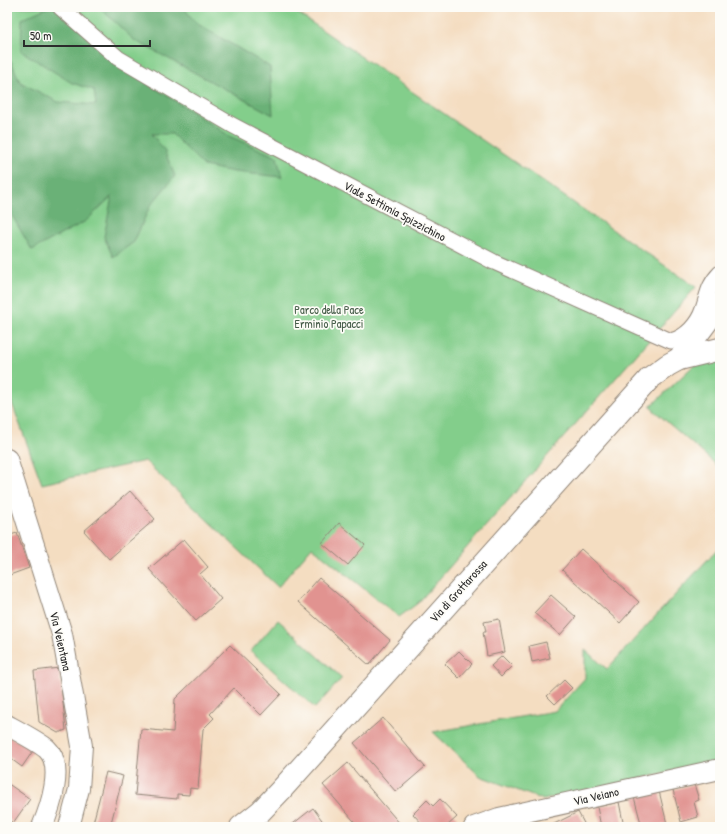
<svg xmlns="http://www.w3.org/2000/svg" width="727" height="834" viewBox="0 0 727 834" font-family="'Patrick Hand',sans-serif">
<rect width="100%" height="100%" fill="#fdfcf7"/>
<filter id="ink" filterUnits="userSpaceOnUse"><feTurbulence type="fractalNoise" baseFrequency=".025" numOctaves="2"/><feDisplacementMap in="SourceGraphic" scale="8" xChannelSelector="R" yChannelSelector="G"/><feConvolveMatrix kernelMatrix="1 2 1 2 8 2 1 2 1" color-interpolation-filters="sRGB"/></filter>
<filter id="wash" filterUnits="userSpaceOnUse"><feTurbulence type="fractalNoise" baseFrequency=".012" numOctaves="4" result="noise"/><feDisplacementMap in="SourceGraphic" scale="16" xChannelSelector="R" yChannelSelector="G"/><feGaussianBlur stdDeviation="0.9" result="paint"/><feColorMatrix in="noise" values="0 0 0 0 0 0 0 0 0 0 0 0 0 0 0 0 0 1.4 0 .05"/><feComposite in="paint" operator="in"/></filter>
<g filter="url(#wash)">
<rect width="100%" height="100%" fill="#f4ddc1"/>
<!-- green -->
<g fill="#83ce8b" stroke="#577c5b">
<path d="M7,7h282l407,280 -278,316 -19,14 -87,-70 -34,40 -133,-126 -103,23 -35,-94z"/>
<path d="M720,357v111l-70,-61 43,-41z"/>
<path d="M720,546v215l-177,39 -63,-24 -47,-44 122,-21 30,-33v-28l22,19z"/>
<path d="M278,620l64,58 -27,30 -64,-57z"/>
</g>
<!-- forest -->
<g fill="#6ab177" stroke="#4a6e51">
<path d="M48,7h6l76,65 101,65 46,20 5,20 -48,-5 -30,-6 -32,-32h-20l12,16 11,26 -25,30 -16,36 -21,15 -9,-20 8,-41 -26,25 -54,29 -25,-43v-144l4,-2 9,21 38,20 38,3 -2,-15 -22,-7 -51,-32 1,-32z"/>
<path d="M99,7h84l13,16 74,44 3,48 -139,-75z"/>
</g>
<g id="blocks">
<!-- building -->
<g fill="#e19390">
<path d="M130,491l25,28 -46,40 -25,-28z"/>
<path d="M339,523l26,22 -17,20 -26,-22z"/>
<path d="M17,533l12,35 -22,8v-40z"/>
<path d="M184,539l24,28 -8,7 21,25 -25,22 -47,-52z"/>
<path d="M581,549l58,53 -19,21 -58,-53z"/>
<path d="M319,578l71,62 -21,25 -71,-63z"/>
<path d="M551,595l25,22 -16,18 -26,-22z"/>
<path d="M499,619l6,33 -18,4 -4,-24h3l-2,-10z"/>
<path d="M546,642l4,16 -18,4 -3,-16z"/>
<path d="M230,645l51,49 -20,21 -27,-27 -24,26 4,4 -11,11 -5,60 -8,-1 -1,7 -12,-1v5l-42,-4 6,-66 32,3 2,-33z"/>
<path d="M459,651l13,13 -13,14 -14,-14z"/>
<path d="M502,656l10,10 -11,11 -10,-11z"/>
<path d="M59,668l7,62 -8,3 -19,-11 -5,-51z"/>
<path d="M564,680l8,8 -17,16 -8,-8z"/>
<path d="M383,718l42,49 -29,25 -42,-49z"/>
<path d="M7,736l28,12 -13,19 -15,-11z"/>
<path d="M348,763l53,62 -2,2h-40l-36,-42z"/>
<path d="M106,772l17,4 -13,51h-18z"/>
<path d="M7,783l23,16 -17,24 -6,-5z"/>
<path d="M694,784l5,16 -5,2 4,15 -17,5 -8,-32z"/>
<path d="M659,791l8,33 -10,3h-15l-8,-30z"/>
<path d="M440,799l17,18 -11,10h-21l-12,-13 14,-14 6,6z"/>
<path d="M619,802l5,25h-23l-4,-20z"/>
<path d="M313,808l14,19h-38z"/>
<path d="M578,812l8,15h-33l-1,-2z"/>
</g>
</g>
</g>
<g filter="url(#ink)">
<use href="#blocks" fill-opacity="0" stroke="#908476" stroke-width="1"/>
<g fill="none" stroke-linecap="round" stroke-linejoin="round">
<!-- pedestrian casing -->
<g stroke="#908476" stroke-width="17">
<path id="pedestrian" d="M60,7l58,51 114,67 262,137 177,79c15,-4 27,-17 32,-32 5,-14 5,-24 17,-36"/>
</g>
<!-- minor casing -->
<g stroke="#908476" stroke-width="22">
<g id="minor">
<path d="M7,459l55,175 20,112 -3,43 -10,38"/>
<path d="M7,725c11,6 32,17 40,24 18,17 3,59 -5,78"/>
<path d="M474,827l25,-9 221,-49"/>
</g>
</g>
<!-- tertiary casing -->
<g stroke="#908476" stroke-width="24">
<g id="tertiary">
<path d="M679,359l41,-55"/>
<path d="M241,827l19,-15 21,-22 369,-412 18,-13 11,-6 41,-10"/>
</g>
</g>
<!-- pedestrian -->
<use href="#pedestrian" stroke="#fff" stroke-width="15"/>
<!-- minor -->
<use href="#minor" stroke="#fff" stroke-width="20"/>
<!-- tertiary -->
<use href="#tertiary" stroke="#fff" stroke-width="22"/>
</g>
</g>
<g text-anchor="middle" dominant-baseline="central" stroke-width="3.5" stroke-linejoin="round" paint-order="stroke">
<!-- street labels -->
<g font-size="12" fill="#2b2b2b" stroke="#fdfcf7">
<text transform="translate(395 211) rotate(28)">Viale Settimia Spizzichino</text>
<text transform="translate(458 591) rotate(-48)">Via di Grottarossa</text>
<text transform="translate(61 641) rotate(77)">Via Veientana</text>
<text transform="translate(596 796) rotate(-13)">Via Veiano</text>
</g>
<!-- park labels -->
<g font-size="12" fill="#455c48" stroke="#fdfcf7">
<text x="329" y="309">Parco della Pace<tspan x="329" dy="14">Erminio Papacci</tspan></text>
</g>
</g>
<!-- margin -->
<rect width="727" height="834" fill="none" stroke="#fdfcf7" stroke-width="24"/>
<!-- scale -->
<path d="M24 40v6h126v-6" fill="none" stroke="#2b2b2b" stroke-width="2"/>
<text x="30" y="40" font-size="12" fill="#2b2b2b" stroke="#fdfcf7" stroke-width="3" paint-order="stroke">50 m</text>
</svg>
